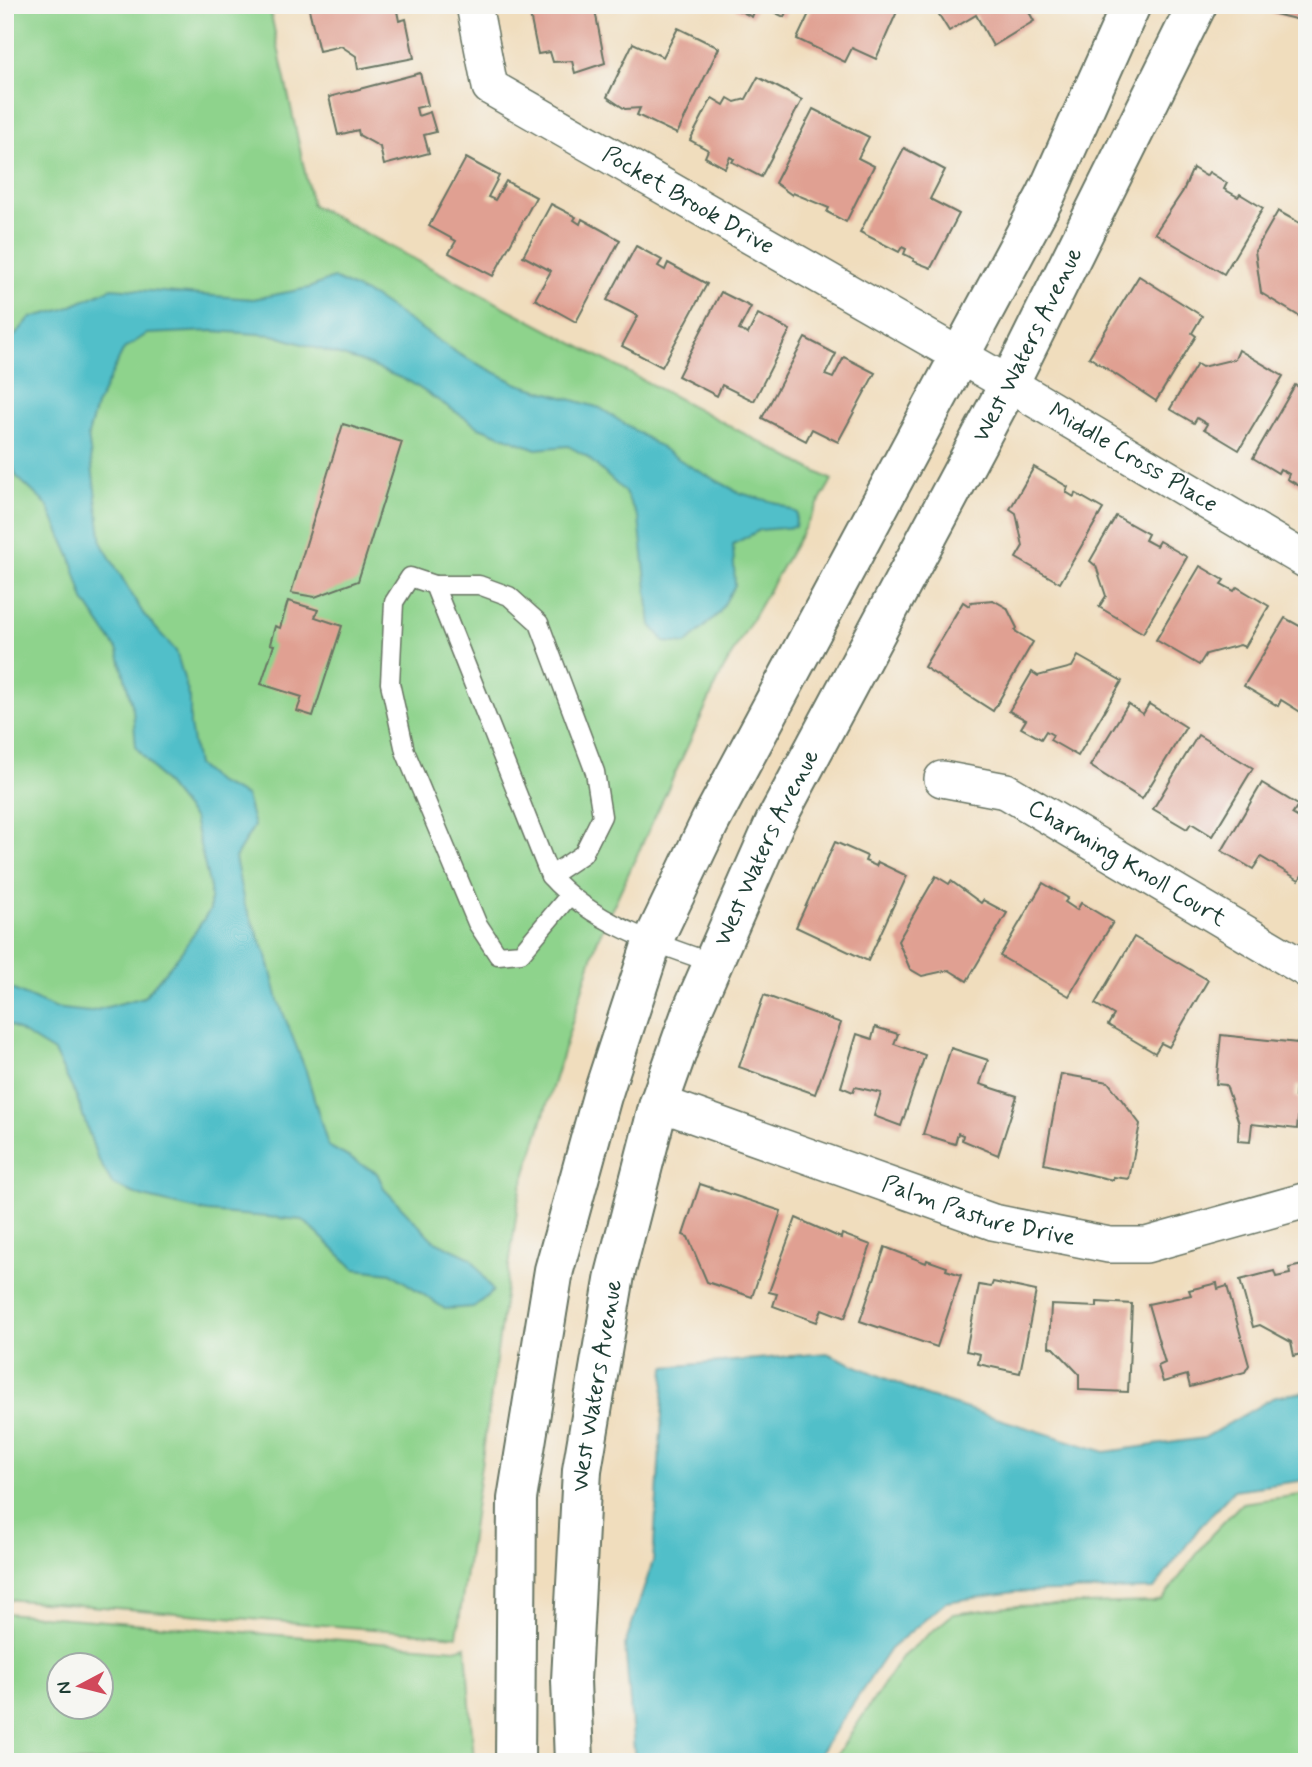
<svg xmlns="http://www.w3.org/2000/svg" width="1312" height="1767" viewBox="0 0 1312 1767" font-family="Mynerve,sans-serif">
<rect width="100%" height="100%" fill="#f6f6f2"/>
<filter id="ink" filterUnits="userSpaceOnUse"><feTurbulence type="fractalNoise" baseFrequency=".0143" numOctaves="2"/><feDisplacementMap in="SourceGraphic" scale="14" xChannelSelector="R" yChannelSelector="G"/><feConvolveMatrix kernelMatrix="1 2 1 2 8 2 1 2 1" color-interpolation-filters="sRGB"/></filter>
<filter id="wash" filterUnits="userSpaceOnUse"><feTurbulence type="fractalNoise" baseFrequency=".00686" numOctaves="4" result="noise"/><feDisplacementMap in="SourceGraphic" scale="28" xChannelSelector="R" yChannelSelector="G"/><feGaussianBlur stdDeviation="1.57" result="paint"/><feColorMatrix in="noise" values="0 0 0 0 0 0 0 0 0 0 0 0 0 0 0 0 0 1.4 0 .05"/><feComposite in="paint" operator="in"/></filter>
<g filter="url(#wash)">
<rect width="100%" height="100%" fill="#f0ddbd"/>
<!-- green -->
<g fill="#8ed38c" stroke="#568860" stroke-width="2" fill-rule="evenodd">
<path d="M5,5h264l43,200 520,275 -109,190 -126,271 -78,255 -62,440 -452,-37z"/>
<path d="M1307,1494v268h-475l70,-105 51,-43 63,-8 138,-4 9,-3 49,-65 30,-31z"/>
<path d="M5,1613l450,36 11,-3 8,116h-469zM60,1666h42v42h-42z"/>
</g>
<!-- water -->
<g fill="#51bfc9" stroke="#387e7e" stroke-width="2">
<path d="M333,278l41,19 86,58 58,29 82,24 91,59 49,26 37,10 20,10 -2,14 -35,3 -27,14 2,41 -16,28 -33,31 -21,-2 -14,-17 -12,-106 -15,-28 -38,-35 -18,-10 -32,3 -57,-22 -69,-45 -48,-20 -89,-27 -60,-4 -66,3 -23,15 -28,57 -8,29 14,109 42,71 32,36 14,48v27l7,39 19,17 30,14 8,30 -19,32 9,45 23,53 11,44 28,71 22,75 49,27 8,17 48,50 38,18 22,33 -19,16 -29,2 -54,-36 -36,-4 -52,-49 -96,-8 -64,-15 -30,-12 -16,-28 -20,-59 -23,-46 -49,-30v-36l49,22 35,4 55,-15 36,-43 30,-44v-22l-16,-69 -58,-72 -3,-38 -15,-58 -34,-51 -13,-42 -24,-53 -31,-29 -6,-20 -5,-2v-107l25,-29 35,-9 47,-21 141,11 56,-11z"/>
<path d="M827,1353l99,43 179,56 99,-14 72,-42 31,-4v88l-73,10 -34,37 -46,62 -139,3 -69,10 -56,47 -76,113h-179l-10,-117 28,-84 12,-194z"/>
</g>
<g id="blocks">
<!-- building -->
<g fill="#e0a092">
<path d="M308,5h96l1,4 -8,2 2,10 7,-2 8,39 -56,11 -2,-13 -15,-10 -22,5z"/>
<path d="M528,5h66l11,58 -30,10 -3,-12 -19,1 -3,-10 -12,2z"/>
<path d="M728,5h29l-5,12z"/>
<path d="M759,5h30l-5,12z"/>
<path d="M813,5h87l-24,54 -24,-11 -7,14 -48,-23z"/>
<path d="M933,5h92l9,16 -41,25 -17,-31 -27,16z"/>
<path d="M1273,5h34v17l-36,-9z"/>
<path d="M678,28l41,20 -42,86 -40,-19 3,-7 -15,1 -18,-12 26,-54 30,14z"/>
<path d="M420,73l8,32 -12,3 2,8 12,-4 6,20 -12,3 5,18 -45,12 -4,-18 -21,-12 -1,-5 -20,5 -9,-38z"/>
<path d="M758,77l44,23 -41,77 -29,-15 2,-3 -4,-2 -5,11 -20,-11 3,-7 -18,-10 22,-42 12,7 4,-7 7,4 11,-3z"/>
<path d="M813,109l56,28 -11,21 16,8 -28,56 -19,-10 2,-4 -36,-15 -1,2 -17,-12z"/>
<path d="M904,148l41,22 -15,29 29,15 -28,54 -18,-7 1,-2 -10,-5 2,-5 -4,-2 -3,5 -39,-20z"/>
<path d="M466,158l33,18 -11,21 7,3 11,-19 30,16 -43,79 -44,-23 7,-12 -27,-15z"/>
<path d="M1193,168l13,8 3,-4 18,11 -3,6 14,8 2,-3 23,14 -39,66 -69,-41 28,-42z"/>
<path d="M551,204l25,13 -2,3 6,4 2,-5 38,21 -44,82 -41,-23 16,-28 -28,-15z"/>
<path d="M1278,211l29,16v94l-46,-28 -6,-42z"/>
<path d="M636,246l26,14 -4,6 7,4 3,-7 39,21 -45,83 -40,-21 16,-30 -31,-16z"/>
<path d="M1139,276l63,40 -10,17 4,3 -40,65 -67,-44z"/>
<path d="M721,292l30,15 -12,23 9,4 10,-20 32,16 -36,71 -32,-16 -5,11 -39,-20z"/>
<path d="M805,338l31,16 -11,21 8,3 11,-21 31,16 -37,69 -26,-13 -6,12 -44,-23z"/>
<path d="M1239,350l44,26 -44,74 -35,-21 3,-5 -10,-6 -3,5 -24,-14 27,-45 5,3 33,-8z"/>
<path d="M1295,385l12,7v98l-20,-11 2,-5 -9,-5 -2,4 -25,-15z"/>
<path d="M343,424l59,18 -44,139 -43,16 -24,-4z"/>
<path d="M1034,467l34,20 -2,5 8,5 1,-4 28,16 -43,74 -44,-25 7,-12 -7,-33 -6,-4z"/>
<path d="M1116,516l32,18 -3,6 11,6 3,-5 28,16 -44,76 -44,-26 7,-11 -10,-30 -6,-5z"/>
<path d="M1200,566l24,14 -3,4 13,7 3,-4 32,19 -24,41 -5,-2 -34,9 -7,11 -43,-25z"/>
<path d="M993,600l14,8 10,20 -2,3 18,11 -40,69 -69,-44 39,-65 6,4 2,-4z"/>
<path d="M288,601l30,9 -3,7 27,9 -29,90 -16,-5 5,-14 -41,-13 13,-39 -4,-1 5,-18 5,2z"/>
<path d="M1285,618l22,12v86l-26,-16 -3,6 -34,-20z"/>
<path d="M1078,656l44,25 -44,75 -28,-16 3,-5 -7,-4 -5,8 -20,-11 5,-8 -17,-9 23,-39 6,4 34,-9z"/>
<path d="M1128,704l15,10 6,-10 37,23 -44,72 -52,-33z"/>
<path d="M1198,735l55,33 -41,68 -21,-13 -4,6 -34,-20z"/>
<path d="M1262,783l36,22 -6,9 15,9v44l-8,13 -38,-23 -8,12 -31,-18z"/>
<path d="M835,842l32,14 -2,5 11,5 2,-4 29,14 -39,85 -72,-34z"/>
<path d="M936,876l13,8 2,-3 30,22 2,-3 24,13 -40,68 -18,-11 -27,6 -12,-7 -12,-28z"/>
<path d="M1043,883l25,15 -3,4 12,8 4,-7 32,19 -44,74 -69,-40z"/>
<path d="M1134,937l74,43 -39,67 -8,-4 -6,10 -47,-28 6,-10 -19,-11z"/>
<path d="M764,995l77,28 -26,71 -76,-27z"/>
<path d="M875,1027l23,7 -4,10 31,11 -24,71 -27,-10 7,-23 -26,-6 -2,5 -12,-5 16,-53 15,5z"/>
<path d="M1221,1035l86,9 -4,42h-7l-1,11 5,1 -3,31 -45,-5 -2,18 -12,-1 1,-18 -13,-38 -10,-1z"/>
<path d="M951,1048l37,12 -8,24 37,12 -19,59 -36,-15 1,-5 -5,-2 -3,11 -32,-10z"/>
<path d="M1061,1074l47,8 32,42 -11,55 -16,-2v3l-69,-16z"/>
<path d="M700,1184l81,27 -29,86 -45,-15 -19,-45 -5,-2z"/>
<path d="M796,1218l45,20 1,-4 29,11 -26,73 -23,-9 -5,13 -44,-16 4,-12 -8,-2z"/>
<path d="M885,1247l41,16 1,-3 20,7 -1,3 15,5 -24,72 -77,-26z"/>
<path d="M1307,1264v88l-13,4 -3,-14 -31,-17 -7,2 -13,-47 34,-9 2,6 14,-3 -1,-6z"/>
<path d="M993,1282l43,9 -16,82 -42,-9 2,-10 -14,-3 13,-66 12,2z"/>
<path d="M1217,1283l1,6 9,-3 22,79 -4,7 -55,15 -3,-12 -24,7 -5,-16 7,-3 -17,-59 43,-9 -2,-5z"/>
<path d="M1097,1302l35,2 -4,88 -49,-2v-16l-25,-26 -5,-1 2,-42 46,2z"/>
</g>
</g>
</g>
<g filter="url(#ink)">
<use href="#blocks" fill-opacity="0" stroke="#687564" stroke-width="2"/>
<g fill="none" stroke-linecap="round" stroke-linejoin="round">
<!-- service casing -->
<g stroke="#687564" stroke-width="21">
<g id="service">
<path d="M434,585h45l30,11 30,27 56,149 7,44 -19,38 -33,22"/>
<path d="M568,897l-47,56 -23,2 -21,-32 -72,-172 -15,-68 4,-81 16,-25 24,8 116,291c41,46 106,68 163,87"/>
</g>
</g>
<!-- minor casing -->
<g stroke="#687564" stroke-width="38">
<g id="minor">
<path id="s1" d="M474,5l16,82 519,297 298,177"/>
<path id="s2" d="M942,779l64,12 301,179"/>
<path id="s3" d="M659,1103l334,119 116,23h37l161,-45"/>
</g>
</g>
<!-- tertiary casing -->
<g stroke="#687564" stroke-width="42">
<g id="tertiary">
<path d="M515,1762l2,-263 37,-229 48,-174 50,-153 58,-121 336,-627 85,-190"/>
<path id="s4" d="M574,1762l-3,-82 11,-210 33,-195 44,-172 32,-90 84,-191 234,-438 188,-379"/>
</g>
</g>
<!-- service -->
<use href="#service" stroke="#fff" stroke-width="18"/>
<!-- minor -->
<use href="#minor" stroke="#fff" stroke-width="35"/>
<!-- tertiary -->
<use href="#tertiary" stroke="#fff" stroke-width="38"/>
</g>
</g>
<g text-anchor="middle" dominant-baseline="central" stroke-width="5" stroke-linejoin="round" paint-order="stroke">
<!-- street labels -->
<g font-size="24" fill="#1f3d34" stroke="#f6f6f2">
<text stroke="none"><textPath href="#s1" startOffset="312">Pocket Brook Drive</textPath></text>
<text stroke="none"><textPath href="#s4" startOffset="1512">West Waters Avenue</textPath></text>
<text stroke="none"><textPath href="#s1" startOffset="826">Middle Cross Place</textPath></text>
<text stroke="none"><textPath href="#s4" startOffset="945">West Waters Avenue</textPath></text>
<text stroke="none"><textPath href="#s2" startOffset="206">Charming Knoll Court</textPath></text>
<text stroke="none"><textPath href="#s3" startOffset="338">Palm Pasture Drive</textPath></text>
<text stroke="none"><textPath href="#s4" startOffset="378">West Waters Avenue</textPath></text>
</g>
</g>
<!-- margin -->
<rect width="1312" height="1767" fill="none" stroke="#f6f6f2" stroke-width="28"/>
<!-- north arrow -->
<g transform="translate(80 1686) rotate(263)"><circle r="33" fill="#f6f6f2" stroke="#a0aca6" stroke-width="2"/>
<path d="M0-5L12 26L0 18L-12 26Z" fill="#d1495b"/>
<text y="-10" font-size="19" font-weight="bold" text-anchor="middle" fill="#1f3d34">N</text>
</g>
</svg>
